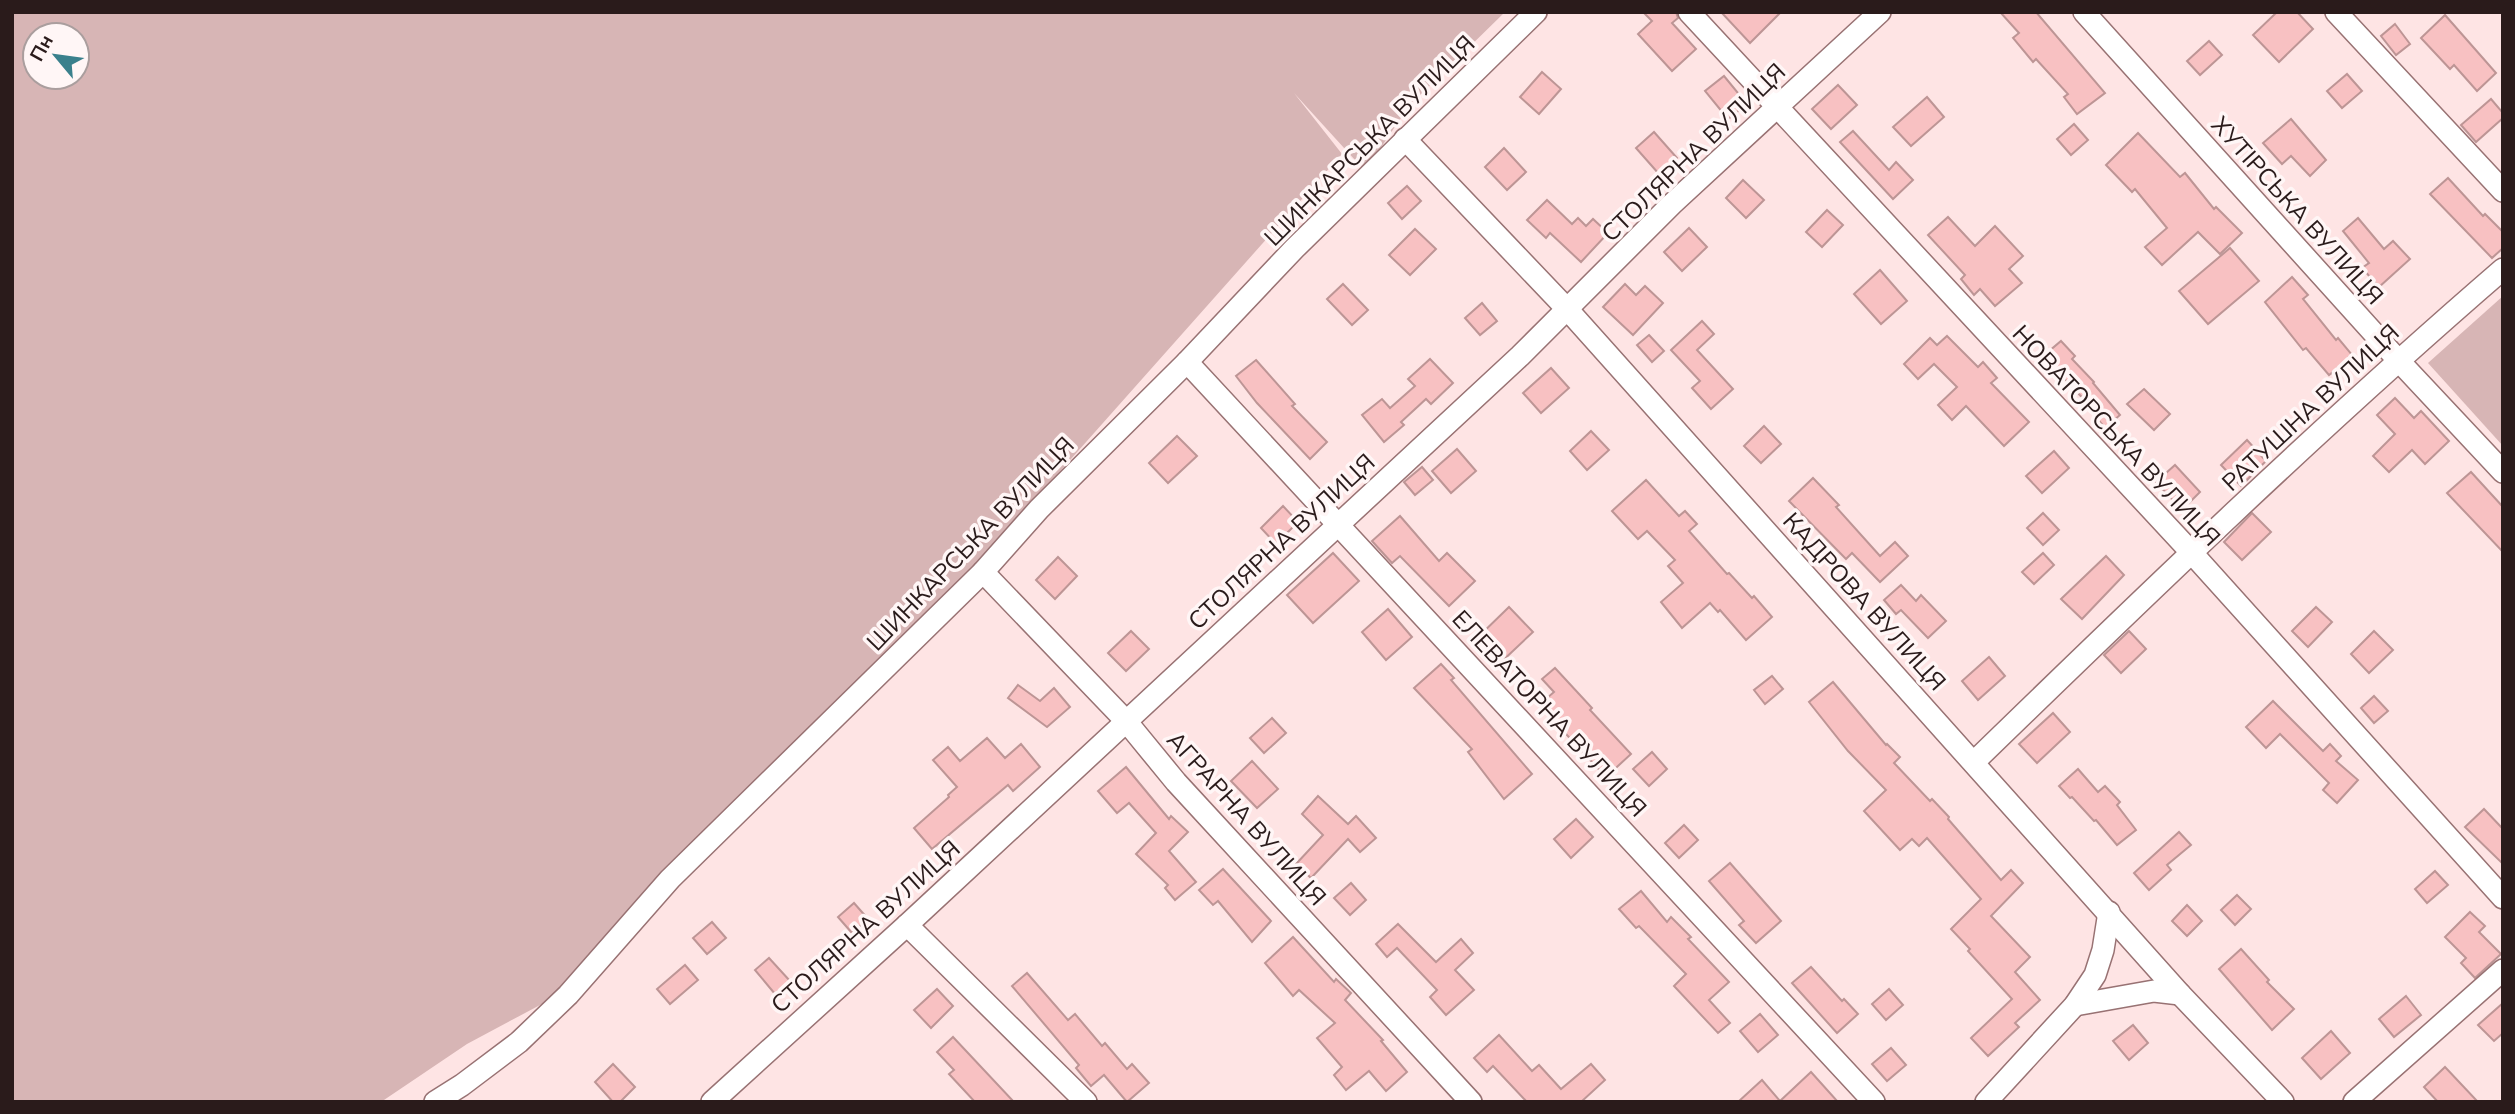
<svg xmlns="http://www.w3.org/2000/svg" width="2515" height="1114" viewBox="0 0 2515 1114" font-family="Mulish,sans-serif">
<rect width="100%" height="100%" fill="#fee4e4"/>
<!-- green -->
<g fill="#d7b5b5" fill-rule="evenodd">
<path d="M12,12h1493l-96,94 -44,65 -71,-78 48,61 -359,404 -413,431 -103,55 -86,58h-369zM35,35h42v42h-42z"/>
<path d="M2503,296v150l-75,-83z"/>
</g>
<!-- building -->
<g fill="#f8c1c2" stroke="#bd9595" stroke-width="2">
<path d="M1643,12h33l2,6 -6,5 24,26 -24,22 -34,-37 14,-13z"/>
<path d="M1721,12h60l-31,31z"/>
<path d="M2000,12h36l69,81 -28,21 -13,-17 4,-3 -32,-35 -3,3 -20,-24 6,-5z"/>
<path d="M2277,12h20l16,17 -34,33 -26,-27z"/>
<path d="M2445,15l51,58 -19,18 -23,-26 -4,4 -29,-31z"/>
<path d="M2395,24l15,20 -14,11 -15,-19z"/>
<path d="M2209,41l13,14 -22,20 -13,-14z"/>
<path d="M1542,72l19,17 -22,25 -19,-17z"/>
<path d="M2347,74l15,17 -20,17 -15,-17z"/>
<path d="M1724,76l23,28 -19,15 -23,-28z"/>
<path d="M1838,85l19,20 -26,24 -19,-20z"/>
<path d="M1927,97l17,20 -33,29 -18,-19z"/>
<path d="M2491,99l12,14v5l-27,24 -15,-17z"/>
<path d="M2291,119l35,41 -16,16 -19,-20 -9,8 -19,-21z"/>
<path d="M2074,124l14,16 -17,15 -14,-16z"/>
<path d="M1853,131l36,39 7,-8 17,18 -20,19 -53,-57z"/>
<path d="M1654,132l23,26 -18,16 -23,-26z"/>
<path d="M2138,133l42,44 5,-4 29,36 2,-2 26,26 -22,21 -22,-22 -36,33 -17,-18 22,-19 -32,-39 -3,3 -26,-27z"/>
<path d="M1504,148l22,24 -19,18 -22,-23z"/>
<path d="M2448,178l35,38 2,-2 18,18v16l-11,10 -62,-64z"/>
<path d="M1743,180l21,20 -18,18 -20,-20z"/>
<path d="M1407,186l14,15 -19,18 -14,-16z"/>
<path d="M1547,200l25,24 6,-6 8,8 7,-7 15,14 -27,29 -31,-29 -4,5 -19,-18z"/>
<path d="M1827,210l16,15 -21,22 -16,-15z"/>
<path d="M1948,217l27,29 20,-20 28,30 -14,13 13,14 -27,23 -15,-17 -6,6 -13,-16 4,-4 -37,-40z"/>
<path d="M2358,218l26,31 9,-8 17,18 -31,28 -17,-19 7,-5 -26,-32z"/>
<path d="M1689,228l18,19 -25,24 -18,-19z"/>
<path d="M1415,229l21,20 -26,26 -21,-20z"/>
<path d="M2230,248l29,33 -51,43 -29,-33z"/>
<path d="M1880,270l27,31 -26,23 -27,-30z"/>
<path d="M2292,277l16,18 -5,4 33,41 2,-2 15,18 -24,19 -23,-27 -3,2 -38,-48z"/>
<path d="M1343,284l25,26 -16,15 -25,-26z"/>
<path d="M1625,284l11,11 9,-9 18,17 -30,32 -30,-28z"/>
<path d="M1482,303l15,18 -17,14 -15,-17z"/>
<path d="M1702,321l12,13 -17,16 36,39 -22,20 -19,-21 8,-7 -29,-31z"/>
<path d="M1649,335l15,16 -12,11 -15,-17z"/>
<path d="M1947,336l31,31 5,-5 14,16 -6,5 38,39 -25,24 -38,-40 -14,14 -14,-15 19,-18 -23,-23 -16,15 -14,-15 26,-26 7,7z"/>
<path d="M2061,341l14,15 -3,3 22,23 -1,1 27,32 -15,13 -14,-17 2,-2 -36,-38 -3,3 -13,-16z"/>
<path d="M1430,359l23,24 -22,21 -5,-5 -25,23 3,3 -20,17 -22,-27 20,-16 8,9 25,-22 -7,-7z"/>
<path d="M1256,360l39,44 -3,2 35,36 -17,17 -53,-56 -21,-27z"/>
<path d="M1551,368l18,20 -28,25 -18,-20z"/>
<path d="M2144,389l26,25 -16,16 -27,-26z"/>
<path d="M2395,398l19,20 7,-7 28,30 -24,23 -13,-14 -23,22 -16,-16 22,-22 -18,-19z"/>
<path d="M1764,426l17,18 -20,19 -17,-17z"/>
<path d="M1591,431l18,19 -22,20 -17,-19z"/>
<path d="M1177,436l20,20 -29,27 -19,-20z"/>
<path d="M2247,440l19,21 -25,25 -20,-21z"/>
<path d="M1457,449l19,22 -25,22 -19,-22z"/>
<path d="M2054,451l15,17 -27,25 -16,-17z"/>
<path d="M2175,465l25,27 -18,18 -26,-28z"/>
<path d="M1422,467l11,13 -18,15 -11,-13z"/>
<path d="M2471,472l32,35v45l-56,-59z"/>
<path d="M1813,478l26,27 -3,2 44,49 15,-14 13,14 -28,26 -28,-29 -6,6 -57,-58z"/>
<path d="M1646,480l33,36 6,-5 12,13 -8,7 38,43 2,-1 23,25 2,-2 18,21 -26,23 -26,-30 -2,2 -8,-9 -28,25 -21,-26 22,-19 -15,-17 7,-6 -28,-29 -9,8 -26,-28z"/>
<path d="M1283,506l15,16 -22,22 -15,-16z"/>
<path d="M2043,513l16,17 -16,15 -16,-17z"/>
<path d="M2252,513l19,19 -29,28 -18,-18z"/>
<path d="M1400,516l39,45 8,-8 28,28 -26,25 -49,-50 -8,7 -20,-22z"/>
<path d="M1333,553l26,28 -46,42 -26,-28z"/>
<path d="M2043,553l11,12 -20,19 -12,-12z"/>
<path d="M2106,556l18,19 -42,44 -21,-20z"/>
<path d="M1058,557l19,19 -22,23 -19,-19z"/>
<path d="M1901,585l15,16 5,-6 25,26 -18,17 -27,-28 -5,4 -12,-14z"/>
<path d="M1509,607l24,25 -35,33 -24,-24z"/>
<path d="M2316,607l16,15 -24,25 -16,-16z"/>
<path d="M1388,609l24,28 -26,23 -24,-28z"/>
<path d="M1131,631l18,18 -23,22 -18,-18z"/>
<path d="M2129,631l17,18 -25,24 -17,-18z"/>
<path d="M2374,631l19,19 -24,23 -18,-19z"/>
<path d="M1989,657l16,19 -27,24 -16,-19z"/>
<path d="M1441,664l13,14 -3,2 81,94 -28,25 -36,-47 4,-3 -58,-61z"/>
<path d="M1555,668l37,40 -2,2 41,44 -25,23 -67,-72 15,-13 -12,-13z"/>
<path d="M1772,676l11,13 -18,15 -11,-14z"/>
<path d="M1833,682l53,63 1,-1 13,13 -6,6 36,38 2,-2 17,18 -1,2 53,61 10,-10 12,13 -32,33 39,41 -15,15 25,28 -25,23 4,4 -31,29 -17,-18 41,-39 -44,-48 2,-2 -19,-20 30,-30 -54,-61 -8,8 -7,-7 -12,11 -36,-39 22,-21 -38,-39 -39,-49z"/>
<path d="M1018,685l22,16 14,-13 16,19 -23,20 -39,-29z"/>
<path d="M2374,696l14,15 -14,12 -13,-15z"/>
<path d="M2273,701l50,50 7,-7 11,12 -5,5 22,19 -21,23 -14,-13 6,-7 -49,-49 -14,14 -20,-21z"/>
<path d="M2053,713l17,19 -33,31 -18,-19z"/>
<path d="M1272,718l14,15 -22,20 -14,-15z"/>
<path d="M987,738l18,20 16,-14 19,23 -27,24 -5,-6 -76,64 -18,-21 35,-31 -1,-2 9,-8 -24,-27 15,-13 12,14z"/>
<path d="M1652,752l15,17 -18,17 -16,-17z"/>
<path d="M1252,761l26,28 -21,19 -26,-27z"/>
<path d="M1126,767l43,52 2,-3 17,16 -19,19 27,31 -21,18 -10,-12 3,-3 -32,-31 20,-21 -27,-30 -12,10 -19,-22z"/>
<path d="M2078,769l20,23 7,-6 15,16 -3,3 19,25 -19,15 -21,-25 -2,1 -22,-24 -2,1 -11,-12z"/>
<path d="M1318,796l30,28 8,-8 20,22 -16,14 -12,-13 -37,39 -15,-14 27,-29 -21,-21z"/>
<path d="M2484,809l19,20v35l-38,-37z"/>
<path d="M1576,819l17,18 -22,21 -17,-19z"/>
<path d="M1684,825l14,15 -19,18 -14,-15z"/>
<path d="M2179,832l12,13 -24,20 4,5 -22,20 -15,-17z"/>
<path d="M1730,863l51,58 -25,22 -17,-18 5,-4 -35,-40z"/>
<path d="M1223,869l48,52 -19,21 -34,-41 -5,4 -14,-15z"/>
<path d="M2435,871l13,14 -21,18 -12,-14z"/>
<path d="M1351,883l15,17 -16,15 -16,-17z"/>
<path d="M1641,891l26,31 4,-5 20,20 -3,2 41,43 -20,18 21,23 -12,10 -44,-47 12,-12 -47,-48 -3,2 -17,-19z"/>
<path d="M2237,895l14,14 -16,16 -14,-15z"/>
<path d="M854,903l14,16 -16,14 -14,-16z"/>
<path d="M2187,905l15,16 -15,15 -15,-15z"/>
<path d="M2470,912l15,14 -6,6 22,22 -26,24 -14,-15 5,-5 -21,-21z"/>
<path d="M712,922l14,16 -19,16 -14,-16z"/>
<path d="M1398,924l38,38 25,-23 12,14 -18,17 19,20 -28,25 -16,-18 7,-7 -40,-42 -10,9 -11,-13z"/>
<path d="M1293,937l41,45 2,-3 15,14 -6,7 38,40 -2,1 26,31 -21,19 -17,-20 -23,19 -12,-15 8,-8 -25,-29 18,-15 -36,-33 -6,6 -28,-33z"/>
<path d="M2241,949l28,31 -2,2 27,27 -22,21 -53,-61z"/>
<path d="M769,958l21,23 -15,13 -20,-24z"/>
<path d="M685,965l13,15 -28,24 -13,-15z"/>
<path d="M1811,967l31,34 2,-2 14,15 -21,19 -45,-50z"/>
<path d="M1027,973l41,47 7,-6 27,32 3,-3 22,26 5,-5 17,19 -22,19 -23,-27 -13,11 -15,-18 3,-3 -67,-79z"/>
<path d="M937,989l16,17 -22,22 -17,-18z"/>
<path d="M1889,989l14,16 -17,15 -14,-16z"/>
<path d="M2406,996l15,19 -27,22 -15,-18z"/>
<path d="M2503,1003v30l-9,8 -16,-16z"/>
<path d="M1760,1014l18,21 -20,17 -18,-21z"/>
<path d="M2133,1025l15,18 -19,17 -16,-19z"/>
<path d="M2331,1031l19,22 -29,26 -19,-21z"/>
<path d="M1499,1035l33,36 7,-6 22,24 30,-25 14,16 -24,22h-54l-34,-36 -6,6 -13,-14z"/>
<path d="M953,1037l61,65h-39l-26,-28 5,-4 -17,-18z"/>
<path d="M1891,1048l15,17 -19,16 -15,-17z"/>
<path d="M613,1064l22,23 -15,15h-7l-18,-20z"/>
<path d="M2445,1067l33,35h-40l-14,-15z"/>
<path d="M1811,1072l27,30h-100l24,-22 18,21z"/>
</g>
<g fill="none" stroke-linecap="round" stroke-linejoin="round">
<!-- minor casing -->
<g stroke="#987273" stroke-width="24">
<g id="minor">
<path d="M1689,12l502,540 312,346"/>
<path d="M2084,12l314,348 105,112"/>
<path d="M2336,12l167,179"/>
<path d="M1405,139l163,171 612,684 103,108"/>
<path d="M1187,362l687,740"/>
<path d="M983,572l143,149 50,61 295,320"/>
<path d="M1974,762c173,-168 346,-335 529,-493"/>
<path d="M907,925l179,177"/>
<path d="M2075,1005l79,-14 26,3"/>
<path d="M435,1102l27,-17 57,-43 49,-47 102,-116 313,-307 56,-63 148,-147 107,-113 242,-237"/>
<path d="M712,1102l195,-177 613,-569 152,-152 208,-192"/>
<path d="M1986,1102l89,-97 20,-30 8,-25 6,-38"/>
<path d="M2354,1102l149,-132"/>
</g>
</g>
<!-- minor -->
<use href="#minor" stroke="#fff" stroke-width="21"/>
</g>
<g text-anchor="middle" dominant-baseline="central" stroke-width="7" stroke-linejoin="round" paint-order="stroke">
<!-- street labels -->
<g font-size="24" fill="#2a1b1b" stroke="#fff6f6">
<text transform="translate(1369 140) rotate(-45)">ШИНКАРСЬКА ВУЛИЦЯ</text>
<text transform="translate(1693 152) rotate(-44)">СТОЛЯРНА ВУЛИЦЯ</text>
<text transform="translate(2298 210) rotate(48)">ХУТІРСЬКА ВУЛИЦЯ</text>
<text transform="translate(2310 407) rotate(-43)">РАТУШНА ВУЛИЦЯ</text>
<text transform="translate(2117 435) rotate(47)">НОВАТОРСЬКА ВУЛИЦЯ</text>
<text transform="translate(1281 541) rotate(-43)">СТОЛЯРНА ВУЛИЦЯ</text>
<text transform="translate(970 543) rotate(-46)">ШИНКАРСЬКА ВУЛИЦЯ</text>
<text transform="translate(1865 601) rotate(48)">КАДРОВА ВУЛИЦЯ</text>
<text transform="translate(1550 713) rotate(47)">ЕЛЕВАТОРНА ВУЛИЦЯ</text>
<text transform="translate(1247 818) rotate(48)">АГРАРНА ВУЛИЦЯ</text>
<text transform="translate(865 926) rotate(-42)">СТОЛЯРНА ВУЛИЦЯ</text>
</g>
</g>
<!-- border -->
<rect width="2515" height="1114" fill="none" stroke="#2a1b1b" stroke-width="28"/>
<!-- north arrow -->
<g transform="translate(56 56) rotate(299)"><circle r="33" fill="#fff6f6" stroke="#aa9e9e" stroke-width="2"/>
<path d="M0-5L12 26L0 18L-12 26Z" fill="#3a808c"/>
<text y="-10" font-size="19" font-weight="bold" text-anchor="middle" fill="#2a1b1b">Пн</text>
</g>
</svg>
